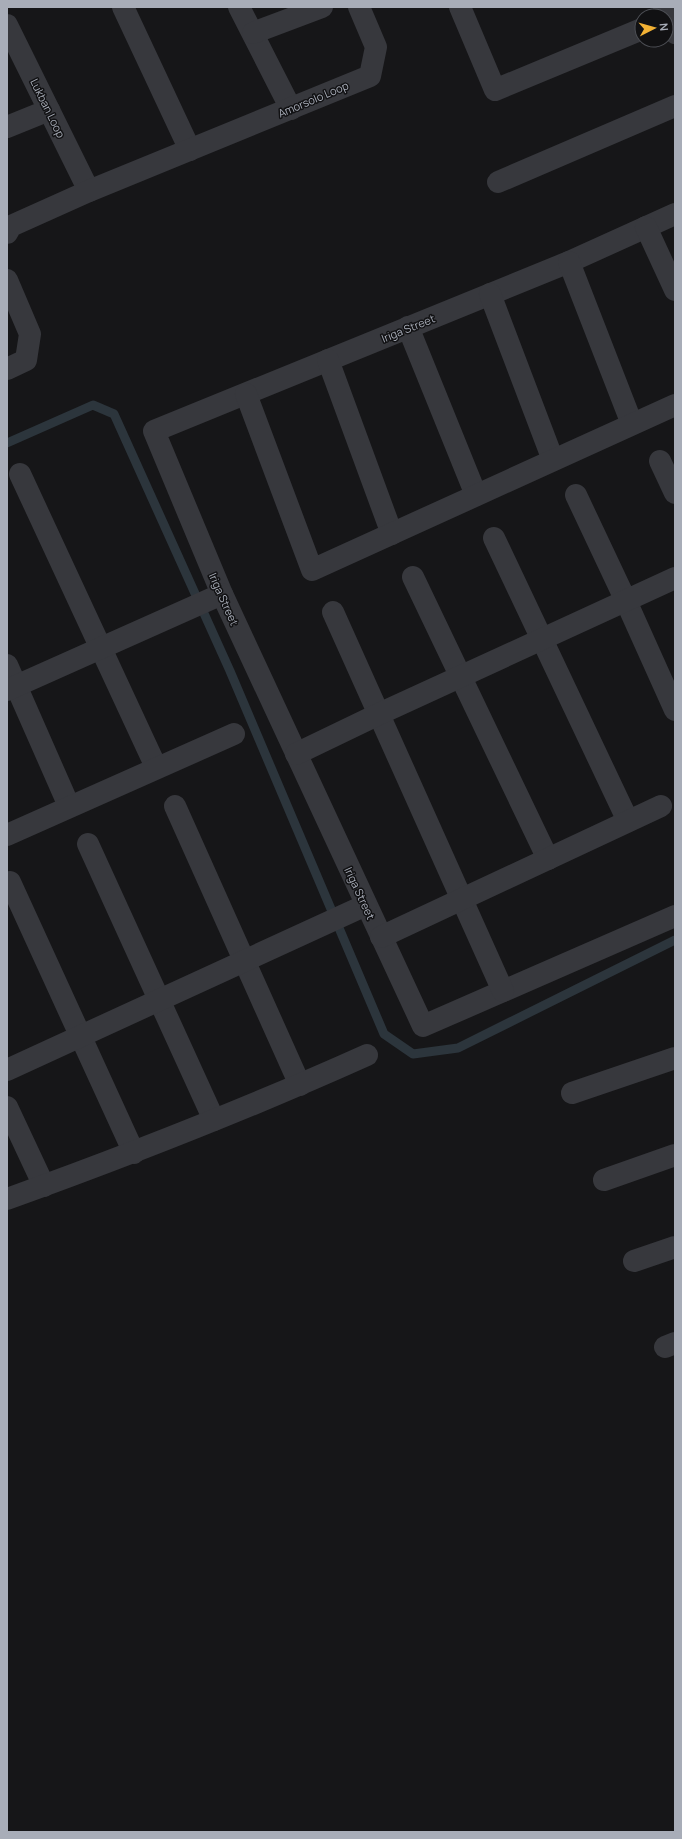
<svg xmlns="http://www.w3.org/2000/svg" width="682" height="1839" viewBox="0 0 682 1839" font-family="Manrope,sans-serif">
<rect width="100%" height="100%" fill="#161618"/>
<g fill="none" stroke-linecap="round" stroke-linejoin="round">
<!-- stream -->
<path stroke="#2c353c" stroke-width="9" d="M7,443l86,-38 21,9 116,257 154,363 29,20 45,-6 217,-108"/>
<!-- minor -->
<g stroke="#37383d" stroke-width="22">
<path d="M123,7l67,143"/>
<path d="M239,7l52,102"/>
<path d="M460,7l35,83 147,-61"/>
<path d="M664,7l11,26"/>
<path d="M7,25l82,166"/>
<path d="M253,33l69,-26"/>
<path d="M7,127l42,-17"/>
<path d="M498,182l177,-76"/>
<path d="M675,214l-106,48 -415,169 68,163 201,432 252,-110"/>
<path d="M646,227l29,63"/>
<path d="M7,233l4,-7 78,-35 281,-115 6,-29 -17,-40"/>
<path d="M569,262l63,162"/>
<path d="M7,280l23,54 -4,26 -19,9"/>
<path d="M490,294l63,166"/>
<path d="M408,327l68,168"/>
<path d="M328,360l64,174"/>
<path d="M246,394l66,176 363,-165"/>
<path d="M660,461l15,32"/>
<path d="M20,474l136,293"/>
<path d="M576,495l50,106 49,109"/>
<path d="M494,538l134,283"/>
<path d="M413,577l135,282"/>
<path d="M333,612l170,379"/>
<path d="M7,665l62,141"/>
<path d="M7,690l215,-96"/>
<path d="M296,754l83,-40 296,-136"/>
<path d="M175,806l125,279"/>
<path d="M7,835l227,-101"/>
<path d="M88,844l126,276"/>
<path d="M10,882l124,271"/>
<path d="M381,937l280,-131"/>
<path d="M7,1070l359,-165"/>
<path d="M572,1093l103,-35"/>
<path d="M7,1107l37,79"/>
<path d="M604,1180l71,-25"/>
<path d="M7,1199c122,-44 242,-91 360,-144"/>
<path d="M634,1261l41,-14"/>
<path d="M665,1347l10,-4"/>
</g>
</g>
<g text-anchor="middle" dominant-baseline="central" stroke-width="3" stroke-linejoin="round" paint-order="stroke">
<!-- street labels -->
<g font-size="11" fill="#a8adb8" stroke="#111113">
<text transform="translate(313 99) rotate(-23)">Amorsolo Loop</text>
<text transform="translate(48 108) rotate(64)">Lukban Loop</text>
<text transform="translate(408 328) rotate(-22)">Iriga Street</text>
<text transform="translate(224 599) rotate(66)">Iriga Street</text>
<text transform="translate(360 893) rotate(65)">Iriga Street</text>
</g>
</g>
<!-- border -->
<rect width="682" height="1839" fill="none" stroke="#a8adb8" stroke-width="16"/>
<!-- north arrow -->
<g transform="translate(654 28) rotate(84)"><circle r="19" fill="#111113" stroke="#4d4f55"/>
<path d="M0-3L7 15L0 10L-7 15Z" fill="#f2b134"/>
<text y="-6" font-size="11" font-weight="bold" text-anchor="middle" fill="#a8adb8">N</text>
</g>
</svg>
